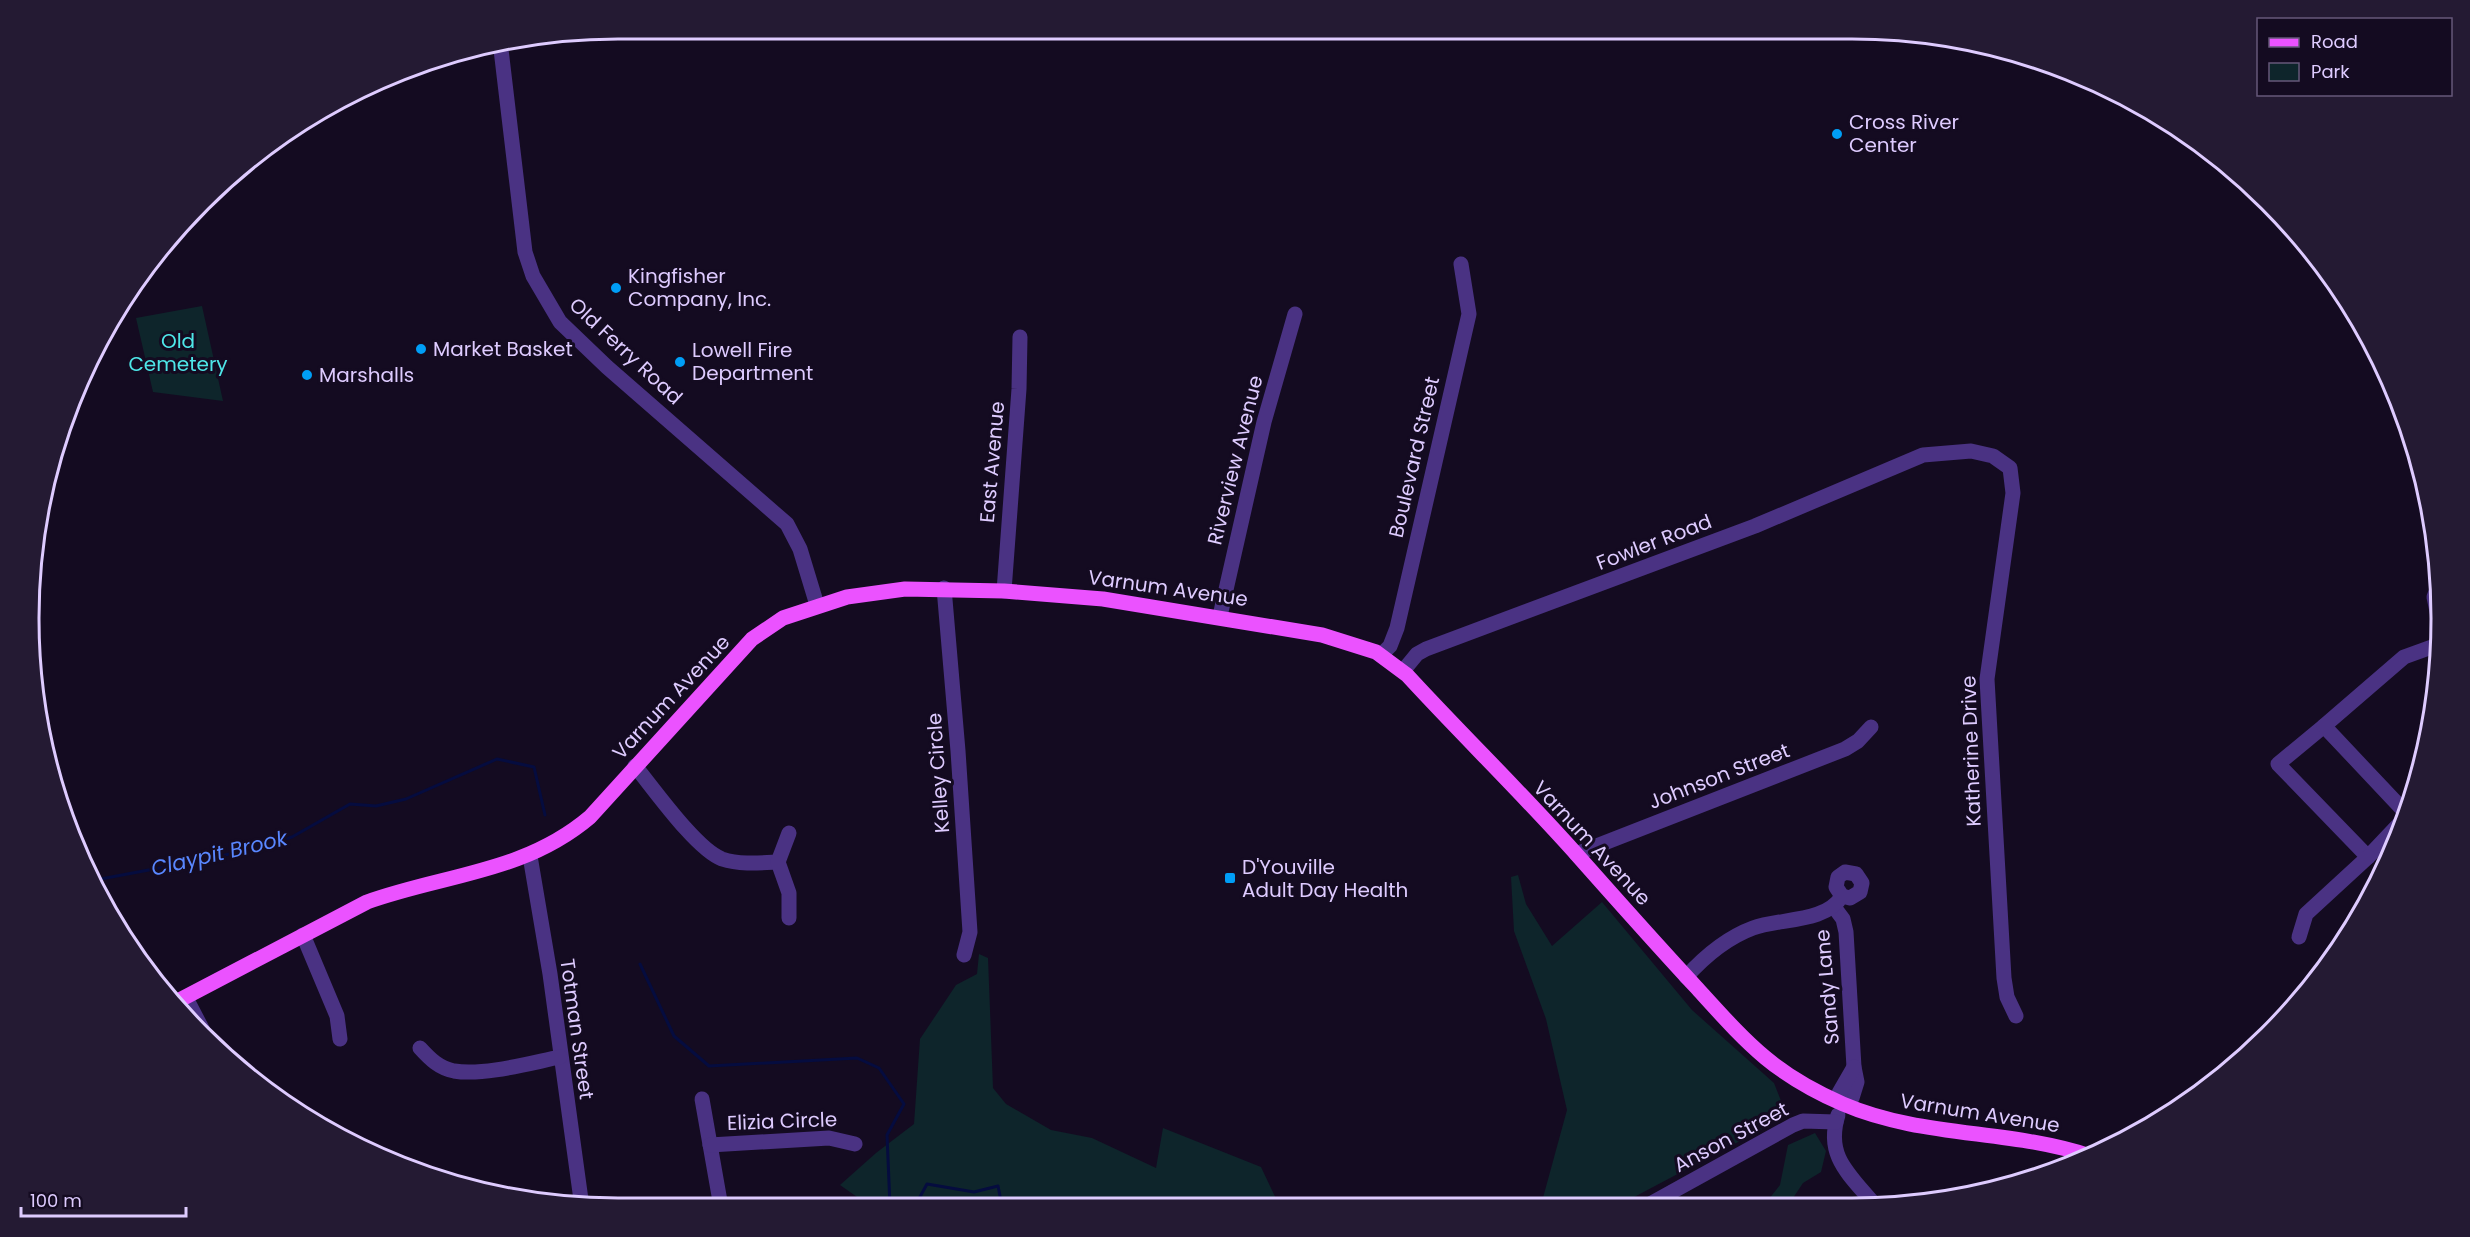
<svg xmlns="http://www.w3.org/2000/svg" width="2470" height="1237" viewBox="0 0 2470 1237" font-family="Poppins,sans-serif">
<rect width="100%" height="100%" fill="#140b21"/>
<!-- green -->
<g fill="#0e252b">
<path d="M202,306l21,95 -70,-9 -17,-74z"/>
<path d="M1518,875l8,29 26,42 50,-44 90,108 82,73 13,33 -166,88 -80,1 26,-95 -21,-91 -32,-88 -3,-54z"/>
<path d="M979,954l9,4 5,130 13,16 45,26 41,8 64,30 7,-40 98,39 18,38 -409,1 -30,-21 36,-32 38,-29 6,-85 36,-54 21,-11z"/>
<path d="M1815,1133l11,18 -5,21 -18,11 -14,21h-24l15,-19 8,-40z"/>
</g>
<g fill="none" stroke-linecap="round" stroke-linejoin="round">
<!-- stream -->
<g stroke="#050c3f" stroke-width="3">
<path d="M90,881l128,-24 74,-20 58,-33 26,2 30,-7 91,-40 37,8 11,48"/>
<path d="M640,964l34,72 35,30 148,-8 22,10 25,36 -17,31 3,71"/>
<path d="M915,1206l12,-22 47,8 24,-6 4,20"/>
</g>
<!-- minor -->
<g stroke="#4a3283" stroke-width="15">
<path d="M500,41l25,211 8,24 27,46 47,45 180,157 13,25 17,56"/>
<path d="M2438,587l-4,10 5,24"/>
<path d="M944,588l14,163 12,181 -6,23"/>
<path d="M1004,591l15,-202 1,-52"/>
<path d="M1220,616l44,-194 31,-108"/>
<path d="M1381,655l9,-9 7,-18 72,-314 -8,-50"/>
<path d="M1403,671l14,-17 9,-5 329,-123 168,-71 48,-4 22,5 17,12 3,25 -26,186 17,299 3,19 9,19"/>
<path d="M2324,726l-46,38 90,93 35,-37"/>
<path d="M635,766c19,23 61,83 87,93 18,6 38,4 56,3"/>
<path d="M2406,813l-82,-87 80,-69 36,-13"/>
<path d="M1576,854l269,-105 13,-8 13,-14"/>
<path d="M530,856l20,118 32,233"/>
<path d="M1834,907l9,12 3,13 8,135 3,15 -5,16 -10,5"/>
<path d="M789,918v-25l-11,-31 11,-29"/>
<path d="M303,935l34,81 3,23"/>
<path d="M2299,937l7,-23 62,-57"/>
<path d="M1686,977c19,-21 40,-39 67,-49 27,-10 73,-5 89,-32l-6,-9 2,-10 7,-5 11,2 6,9 -2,9 -10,6 -8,-2"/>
<path d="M186,998l23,44"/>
<path d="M420,1048c10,11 19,20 34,23 30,5 76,-8 106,-14"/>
<path d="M702,1099l19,108"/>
<path d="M1842,1103l-3,-10 15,-26"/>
<path d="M1838,1115c-13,41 11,59 36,89"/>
<path d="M710,1145l119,-7 26,6"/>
<path d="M1650,1204l143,-79 10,-4 33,1"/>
</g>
<!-- major -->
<path stroke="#eb52ff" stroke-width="15" d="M174,1003l193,-101c78,-28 157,-29 223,-85l162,-178 31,-21 64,-21 58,-8 99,2 99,8 219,36 54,17 31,23c56,61 116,119 171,181 39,44 78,88 118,131 51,56 76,86 147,117 79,34 166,25 247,52"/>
</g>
<!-- markers -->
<g fill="#009ef6" stroke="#140b21" stroke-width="2">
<circle cx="1837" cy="134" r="6"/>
<circle cx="616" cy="288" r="6"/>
<circle cx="421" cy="349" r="6"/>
<circle cx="680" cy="362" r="6"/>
<circle cx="307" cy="375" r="6"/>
<rect x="1224" y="872" width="12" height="12" rx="3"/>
</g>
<g text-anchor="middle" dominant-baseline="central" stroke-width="6" stroke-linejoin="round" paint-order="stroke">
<!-- poi labels -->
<g font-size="20" fill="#decbff" stroke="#140b21" text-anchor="start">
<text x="1849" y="122">Cross River<tspan x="1849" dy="23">Center</tspan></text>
<text x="628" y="276">Kingfisher<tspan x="628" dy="23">Company, Inc.</tspan></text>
<text x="433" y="349">Market Basket</text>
<text x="692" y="350">Lowell Fire<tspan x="692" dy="23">Department</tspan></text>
<text x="319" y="375">Marshalls</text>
<text x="1242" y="867">D'Youville<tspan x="1242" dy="23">Adult Day Health</tspan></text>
</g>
<!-- park labels -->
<g font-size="20" fill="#4ee6e8" stroke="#140b21">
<text x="178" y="341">Old<tspan x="178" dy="23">Cemetery</tspan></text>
</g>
<!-- street labels -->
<g font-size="20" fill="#decbff" stroke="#140b21">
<text transform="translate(626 351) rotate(43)">Old Ferry Road</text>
<text transform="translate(1414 457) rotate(-77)">Boulevard Street</text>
<text transform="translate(1235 460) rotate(-76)">Riverview Avenue</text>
<text transform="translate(992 462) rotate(-85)">East Avenue</text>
<text transform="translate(1654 542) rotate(-21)">Fowler Road</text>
<text transform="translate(1168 588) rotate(8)">Varnum Avenue</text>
<text transform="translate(671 697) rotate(-47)">Varnum Avenue</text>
<text transform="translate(1971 751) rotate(-92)">Katherine Drive</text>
<text transform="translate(938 773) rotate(-94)">Kelley Circle</text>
<text transform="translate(1719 776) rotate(-21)">Johnson Street</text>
<text transform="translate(1592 843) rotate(47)">Varnum Avenue</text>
<text transform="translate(1827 987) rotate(-95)">Sandy Lane</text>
<text transform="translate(577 1029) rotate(82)">Totman Street</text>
<text transform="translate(1980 1113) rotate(9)">Varnum Avenue</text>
<text transform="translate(782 1121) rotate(-2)">Elizia Circle</text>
<text transform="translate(1731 1137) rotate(-28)">Anson Street</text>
</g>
<!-- water labels -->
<g font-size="21" font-style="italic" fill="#5987ff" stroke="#140b21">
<text transform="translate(219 853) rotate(-13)">Claypit Brook</text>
</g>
</g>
<!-- crop -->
<path d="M0 0H2470V1237H0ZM618 39H1852A579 579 0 0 1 2431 618V619A579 579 0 0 1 1852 1198H618A579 579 0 0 1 39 619V618A579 579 0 0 1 618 39Z" fill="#241a33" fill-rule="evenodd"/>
<path fill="none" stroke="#decbff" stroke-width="3" d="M618 39H1852A579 579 0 0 1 2431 618V619A579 579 0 0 1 1852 1198H618A579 579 0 0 1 39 619V618A579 579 0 0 1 618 39Z"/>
<!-- legend -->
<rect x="2257" y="18" width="195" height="78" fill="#140b21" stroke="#65587a" stroke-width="1.5"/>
<rect x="2269" y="38" width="30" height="9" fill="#eb52ff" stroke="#65587a" stroke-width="1.5"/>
<text x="2311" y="48" font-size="18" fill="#decbff">Road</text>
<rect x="2269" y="63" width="30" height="18" fill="#0e252b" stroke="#65587a" stroke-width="1.5"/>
<text x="2311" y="78" font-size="18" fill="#decbff">Park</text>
<!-- scale -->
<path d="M21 1207v9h165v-9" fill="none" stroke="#decbff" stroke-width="3"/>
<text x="30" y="1207" font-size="18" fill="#decbff" stroke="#140b21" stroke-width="4.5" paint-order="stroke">100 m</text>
</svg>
